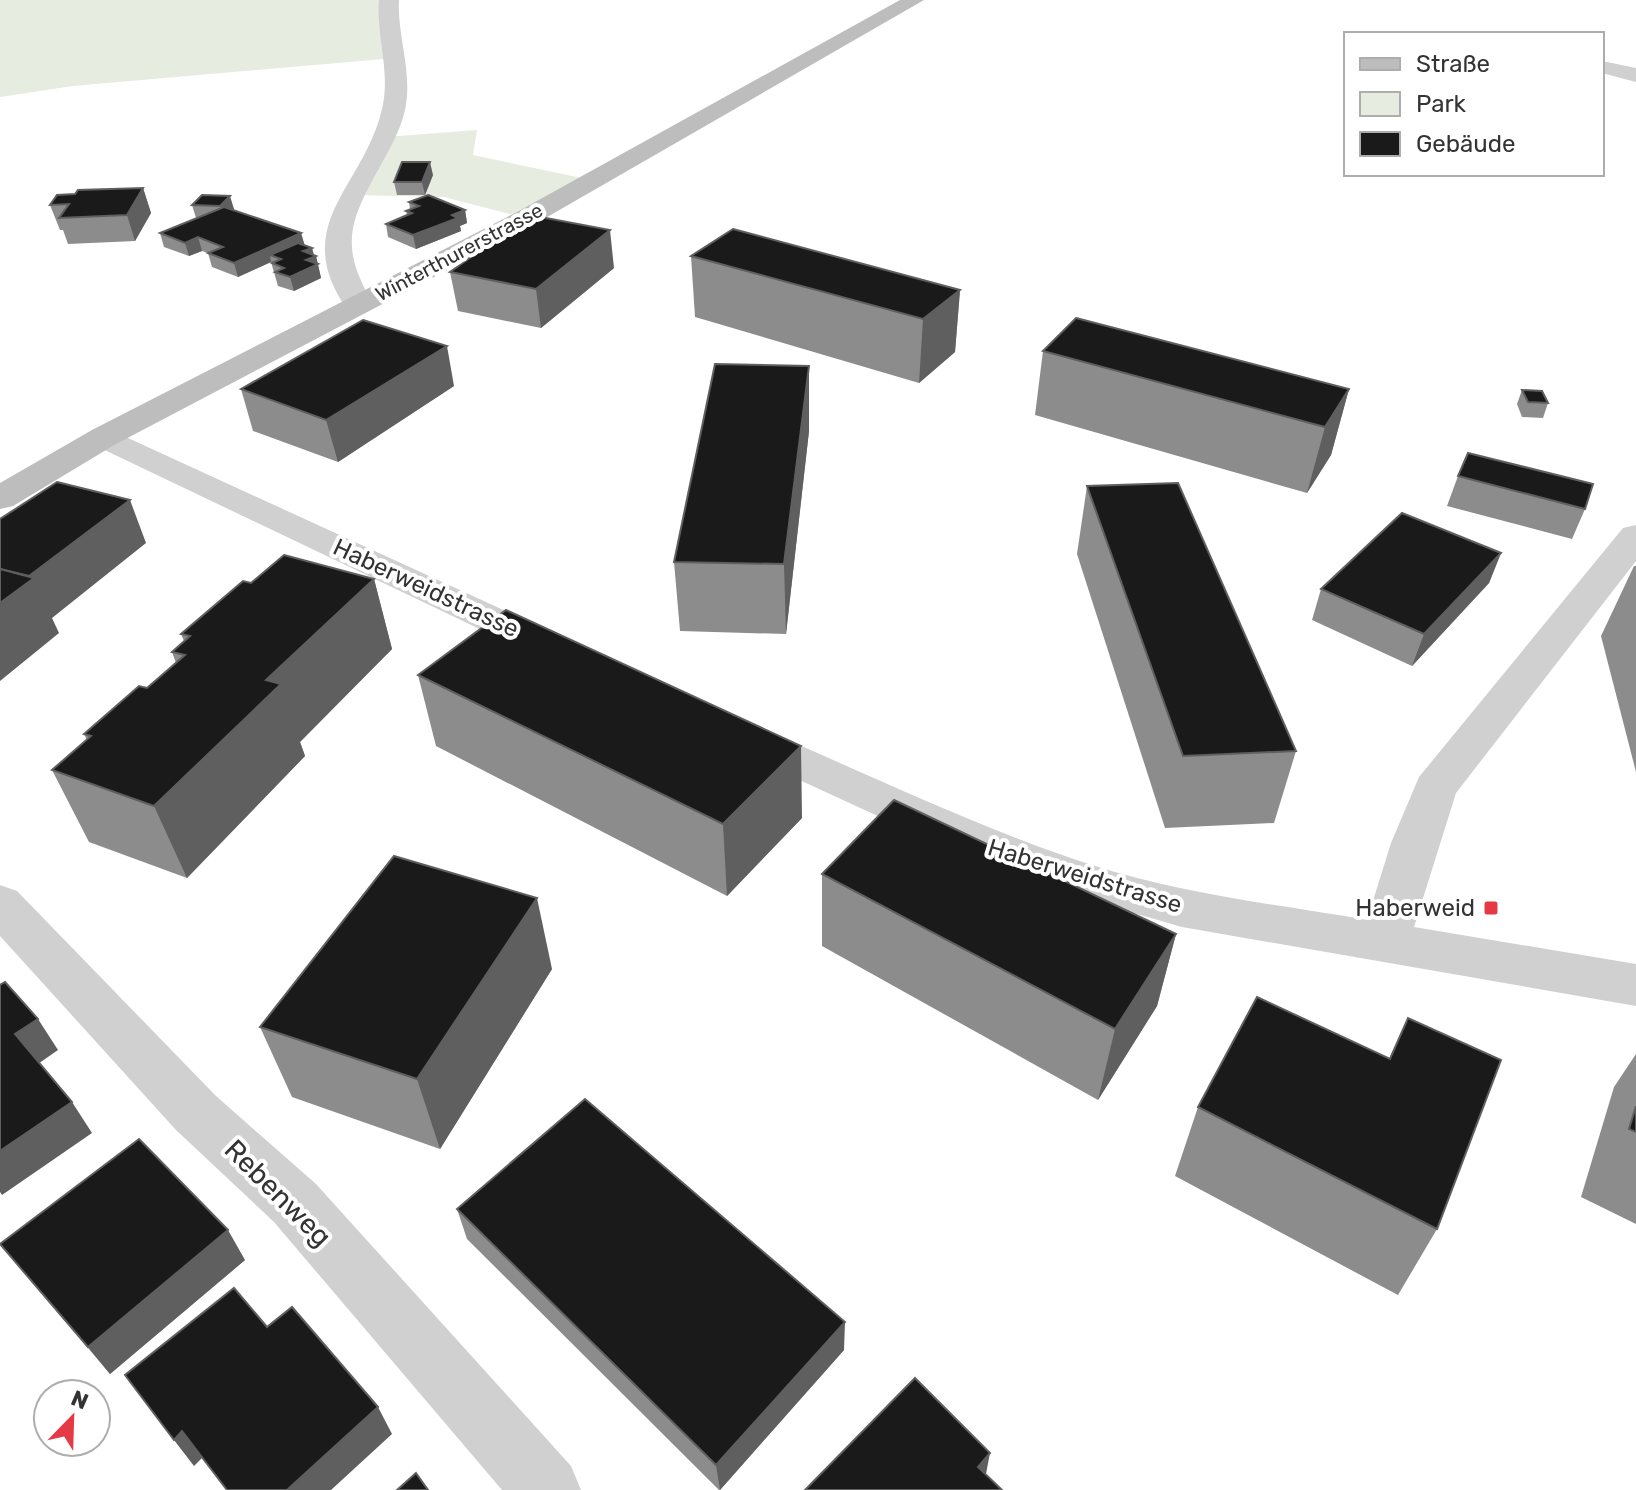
<svg xmlns="http://www.w3.org/2000/svg" width="1636" height="1490" viewBox="0 0 1636 1490" font-family="Rubik,sans-serif">
<rect width="100%" height="100%" fill="#fff"/>
<!-- green -->
<g fill="#e6ecdf">
<path d="M0,0h389l6,58 -322,28 -73,11z"/>
<path d="M477,130l-4,25 118,25 -65,38 -82,-21 -91,-2 32,-58z"/>
</g>
<g fill="none" stroke-linecap="round" stroke-linejoin="round">
<!-- minor -->
<g fill="#d0d0d0" fill-rule="evenodd">
<path d="M379,0h20c-2,37 14,72 6,110 -10,46 -57,92 -53,137 1,21 12,40 21,58l-5,6 -10,3 -10,-3c-61,-87 16,-123 34,-202 9,-37 -6,-72 -3,-109z"/>
<path d="M1602,61l34,7v14l-34,-9z"/>
<path d="M104,427l456,209 6,9 -6,9 -14,4 -14,-4 -440,-210 -5,-7 5,-7z"/>
<path d="M1636,525v36l-180,232 -42,134 222,37v42l-454,-79 -114,-33 -110,-41 -228,-105 -7,-10 7,-10 15,-5 15,5c110,47 218,100 332,137 89,29 183,39 275,55l24,-77 28,-66 204,-249z"/>
<path d="M0,885l17,6 199,205 100,88 255,282 10,24h-79l-228,-268 -98,-92 -176,-194z"/>
</g>
<!-- secondary -->
<path fill="#bdbdbd" fill-rule="evenodd" d="M900,0h24l-389,224 -419,220 -103,62 -13,3v-26l92,-53 425,-218z"/>
</g>
<!-- wall -->
<g fill="#8c8c8c">
<path d="M433,175l-8,20h-28l-3,-13z"/>
<path d="M143,188l8,25 -16,28 -67,3 -5,-14h-3l-10,-25z"/>
<path d="M202,195l32,14 -1,1 68,23 3,12 8,3 2,7 2,1 5,22 -27,13 -16,-5 -7,-24 -33,15 -26,-10 -4,-14 -6,-2 -13,5 -25,-9 -4,-14 36,-15 -4,-13z"/>
<path d="M409,202l56,8 2,13 -7,3 1,5 -45,18 -28,-12 -2,-13 21,-9 -1,-4 4,-2z"/>
<path d="M691,256l269,34 -5,62 -36,31 -224,-66z"/>
<path d="M614,268l-73,60 -83,-17 -8,-39z"/>
<path d="M1043,351l306,38 -18,66 -24,38 -272,-78z"/>
<path d="M809,366v65l-23,203 -106,-3 -6,-69z"/>
<path d="M454,386l-116,76 -85,-31 -12,-42z"/>
<path d="M1522,390l26,13 -5,15 -21,-1 -5,-13z"/>
<path d="M1458,476l127,33 -13,30 -125,-33z"/>
<path d="M1087,486l209,265 -22,72 -109,5 -88,-274z"/>
<path d="M1501,553l-12,30 -77,83 -100,-46 9,-31z"/>
<path d="M1634,566h2v206l-35,-136z"/>
<path d="M374,579l18,70 -92,93 5,14 -118,122 -98,-36 -37,-72 35,-30 -3,-6 63,-46 29,-25 -4,-11 12,-11 -3,-7 70,-51z"/>
<path d="M418,675l384,143 -75,78 -291,-150z"/>
<path d="M822,874l354,60 -19,72 -59,94 -276,-154z"/>
<path d="M552,969l-112,180 -148,-52 -32,-70z"/>
<path d="M1408,1018l29,211 -39,66 -223,-119 23,-69 191,-48z"/>
<path d="M1636,1054v170l-55,-27 33,-110z"/>
<path d="M457,1209l387,141 -124,140h-1l-252,-251z"/>
<path d="M0,1244l245,16 -135,114z"/>
</g>
<!-- shaded-wall -->
<g fill="#5f5f5f">
<path d="M430,162l3,13 -8,20 -3,-13z"/>
<path d="M143,188l8,25 -16,28 -8,-26z"/>
<path d="M230,196l4,13 -10,10 -4,-13z"/>
<path d="M465,210l2,13 -7,3 1,5 -45,18 -3,-14 39,-20z"/>
<path d="M610,230l4,38 -73,60 -5,-39z"/>
<path d="M301,233l4,13 -35,9 1,7 -33,15 -4,-14z"/>
<path d="M198,237l4,14 -13,5 -4,-13z"/>
<path d="M312,248l2,8h2l5,22 -27,13 -4,-14 13,-26z"/>
<path d="M960,290l-5,62 -36,31 4,-64z"/>
<path d="M447,346l7,40 -116,76 -12,-42z"/>
<path d="M809,366v65l-23,203 -2,-70z"/>
<path d="M1349,389l-18,66 -24,38 18,-66z"/>
<path d="M130,500l16,43 -94,75 7,15 -59,48v-78l19,-20z"/>
<path d="M1501,553l-12,30 -77,83 12,-32z"/>
<path d="M374,579l18,70 -92,93 5,14 -118,122 -33,-72 112,-126z"/>
<path d="M801,746l1,72 -75,78 -4,-72z"/>
<path d="M537,898l15,71 -112,180 -23,-70z"/>
<path d="M1176,934l-19,72 -59,94 17,-71z"/>
<path d="M38,1019l20,31 -23,16 -20,-32z"/>
<path d="M72,1102l20,31 -90,62 -2,-3v-41z"/>
<path d="M228,1230l17,30 -135,114 -22,-27z"/>
<path d="M845,1322l-1,28 -124,140 -4,-25z"/>
<path d="M378,1407l14,27 -61,56h-44z"/>
<path d="M182,1431l20,27 -8,8 -20,-26z"/>
<path d="M990,1453l-5,26 -7,-12z"/>
</g>
<!-- building -->
<g fill="#1a1a1a" stroke="#5f5f5f" stroke-width="2">
<path d="M402,162h28l-8,20h-28z"/>
<path d="M143,188l-16,27 -68,3 10,-14 -19,1 7,-10 18,-1 3,-4z"/>
<path d="M202,195l28,1 -10,10 -28,-1z"/>
<path d="M428,195l37,15 -13,5 6,3 -45,17 -27,-11 26,-11 -6,-2 13,-5 -10,-4z"/>
<path d="M224,207l77,26 -67,30 -26,-10 15,-6 -25,-10 -13,6 -25,-10z"/>
<path d="M530,215l80,15 -74,59 -86,-17z"/>
<path d="M733,229l227,61 -37,29 -232,-63z"/>
<path d="M298,243l14,5 -9,3 13,5 -10,4 12,4 -28,13 -15,-5 9,-4 -12,-5 9,-4 -11,-4z"/>
<path d="M1076,318l273,71 -24,38 -282,-76z"/>
<path d="M363,320l84,26 -121,74 -85,-31z"/>
<path d="M715,364l94,2 -25,198 -110,-2z"/>
<path d="M1522,390l20,1 6,12 -20,-1z"/>
<path d="M1468,453l125,31 -8,25 -127,-33z"/>
<path d="M57,482l73,18 -101,76 -29,-7v-50z"/>
<path d="M1178,483l118,268 -113,5 -96,-270z"/>
<path d="M1402,513l99,40 -77,81 -103,-45z"/>
<path d="M284,555l90,24 -108,101 15,4 -127,122 -102,-36 39,-34 -7,-2 55,-48 8,2 38,-33 -13,-3 18,-16 -9,-2 62,-53 8,2z"/>
<path d="M0,569l34,9 -34,25z"/>
<path d="M506,610l295,136 -78,78 -305,-149z"/>
<path d="M894,800l282,134 -61,95 -293,-155z"/>
<path d="M394,856l143,42 -120,181 -157,-52z"/>
<path d="M5,982l33,37 -23,15 57,68 -72,49v-166z"/>
<path d="M1257,997l133,62 18,-41 93,42 -64,169 -239,-122z"/>
<path d="M585,1099l260,223 -129,143 -259,-256z"/>
<path d="M1636,1106v26l-7,-3z"/>
<path d="M139,1139l89,91 -140,117 -88,-103z"/>
<path d="M234,1288l33,39 25,-20 86,100 -91,83h-60l-45,-59 -8,9 -49,-65z"/>
<path d="M915,1378l75,75 -12,14 24,23h-197z"/>
<path d="M416,1473l12,17h-31z"/>
</g>
<!-- markers -->
<rect fill="#e63946" stroke="#fff" stroke-width="3" x="1483" y="900" width="16" height="16" rx="4"/>
<g text-anchor="middle" dominant-baseline="central" stroke-width="8" stroke-linejoin="round" paint-order="stroke">
<!-- far-street labels -->
<g font-size="20" fill="#333" stroke="#fff">
<text transform="translate(459 252) rotate(-28)">Winterthurerstrasse</text>
</g>
<!-- street labels -->
<g font-size="24" fill="#333" stroke="#fff">
<text transform="translate(426 588) rotate(25)">Haberweidstrasse</text>
<text transform="translate(1085 876) rotate(17)">Haberweidstrasse</text>
</g>
<!-- poi labels -->
<g font-size="24" fill="#333" stroke="#fff" text-anchor="end">
<text x="1475" y="908">Haberweid</text>
</g>
<!-- near-street labels -->
<g font-size="28" fill="#333" stroke="#fff">
<text transform="translate(278 1193) rotate(45)">Rebenweg</text>
</g>
</g>
<!-- legend -->
<rect x="1344" y="32" width="260" height="144" fill="#ffffff" stroke="#adadad" stroke-width="2"/>
<rect x="1360" y="58" width="40" height="12" fill="#bdbdbd" stroke="#adadad" stroke-width="2"/>
<text x="1416" y="72" font-size="24" fill="#333333">Straße</text>
<rect x="1360" y="92" width="40" height="24" fill="#e6ecdf" stroke="#adadad" stroke-width="2"/>
<text x="1416" y="112" font-size="24" fill="#333333">Park</text>
<rect x="1360" y="132" width="40" height="24" fill="#1a1a1a" stroke="#adadad" stroke-width="2"/>
<text x="1416" y="152" font-size="24" fill="#333333">Gebäude</text>
<!-- north arrow -->
<g transform="translate(72 1418) rotate(23)"><circle r="38" fill="#ffffff" stroke="#adadad" stroke-width="2"/>
<path d="M0-6L14 30L0 20L-14 30Z" fill="#e63946"/>
<text y="-12" font-size="22" font-weight="bold" text-anchor="middle" fill="#333333">N</text>
</g>
</svg>
